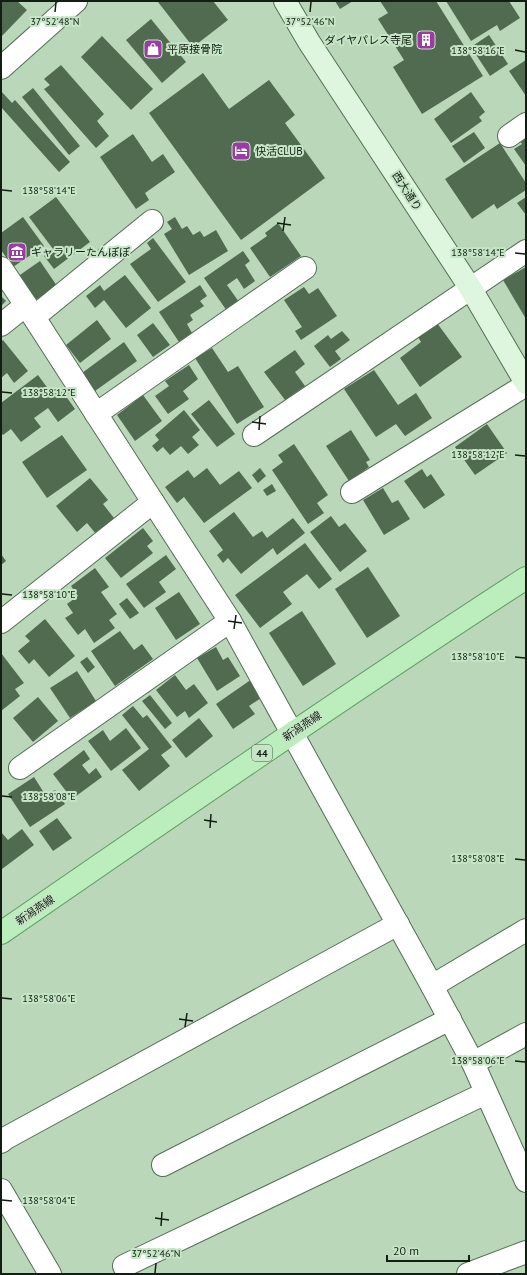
<svg xmlns="http://www.w3.org/2000/svg" width="527" height="1275" viewBox="0 0 527 1275" font-family="'PT Sans','Noto Sans JP',sans-serif">
<rect width="100%" height="100%" fill="#bad8b9"/>
<!-- building -->
<g fill="#506b50">
<path d="M1,1h16l10,9 -26,27z"/>
<path d="M160,1h53l15,19 -35,27 -35,-45z"/>
<path d="M335,1h18l-13,8z"/>
<path d="M380,1h56l47,75 -61,38 -29,-47 11,-7 -26,-41 10,-6z"/>
<path d="M446,1h63l11,17 -20,13 -3,-6 -26,16z"/>
<path d="M151,19l35,43 -24,21 -36,-43z"/>
<path d="M489,35l19,29 -18,12 -19,-29z"/>
<path d="M102,36l51,53 -22,21 -50,-53z"/>
<path d="M526,60v36l-17,-25z"/>
<path d="M61,65l43,49 -7,7 12,15 -13,12 -52,-59 6,-4 -6,-6z"/>
<path d="M203,73l26,36 40,-29 26,35 -10,8 40,55 -84,62 -92,-127z"/>
<path d="M33,88l47,58 -11,9 -47,-58z"/>
<path d="M1,91l11,12 3,-3 55,62 -11,10 -58,-65z"/>
<path d="M471,92l14,20 -6,5 3,4 -31,22 -17,-24z"/>
<path d="M474,132l11,16 -21,15 -12,-17z"/>
<path d="M133,134l19,28 11,-8 12,18 -30,21 4,7 -13,9 -36,-52z"/>
<path d="M526,136v30l-12,-17 8,-5 -2,-3z"/>
<path d="M500,143l26,40v7l-29,19 -3,-5 -22,15 -27,-40z"/>
<path d="M56,197l34,45 -36,27 -10,-13 9,-7 -24,-32z"/>
<path d="M526,197v18l-9,-12z"/>
<path d="M23,217l21,29 -31,21 -12,-17v-17z"/>
<path d="M175,217l7,12 5,-3 6,9 7,-4 4,6 12,-7 12,21 -39,24 -25,-41 8,-5 -5,-7z"/>
<path d="M278,223l23,33 -31,21 -20,-29 17,-12 -2,-3z"/>
<path d="M153,238l33,44 -28,20 -28,-38 21,-15 -4,-6z"/>
<path d="M243,251l7,10 -5,4 10,16 -11,8 -7,-11 -10,7 12,17 -12,9 -23,-33z"/>
<path d="M40,261l17,25 -23,15 -17,-24z"/>
<path d="M526,267v52l-23,-39z"/>
<path d="M125,275l26,33 -25,20 -22,-28 -9,8 -9,-12 14,-11 4,6z"/>
<path d="M200,285l7,11 -7,5 4,5 -14,9 3,5 -6,4 5,9 -13,9 -20,-30z"/>
<path d="M304,287l5,7 9,-6 19,28 -36,24 -6,-9 7,-4 -18,-27z"/>
<path d="M1,296l5,5 -5,5z"/>
<path d="M97,320l14,19 -31,24 -14,-18z"/>
<path d="M153,323l17,22 -17,12 -16,-22z"/>
<path d="M437,323l25,34 -42,30 -20,-29 21,-16 -3,-5z"/>
<path d="M342,331l8,9 -15,11 6,8 -11,8 -16,-21 14,-11 3,4z"/>
<path d="M3,340l25,31 -14,12 -7,-10 -6,5v-36z"/>
<path d="M124,342l13,19 -42,30 -13,-18z"/>
<path d="M212,348l16,24 10,-6 26,41 -27,17 -42,-66z"/>
<path d="M295,350l10,14 -10,8 10,14 -20,14 -21,-28z"/>
<path d="M189,365l9,14 -15,12 6,8 -21,15 -13,-18 14,-10 -4,-5z"/>
<path d="M374,370l24,35 18,-12 16,25 -27,18 -9,-12 -20,13 -32,-48z"/>
<path d="M38,375l14,19 8,-6 15,21 -17,13 -10,-14 -14,10 7,9 -20,15 -10,-13 -8,6 -2,-2v-30z"/>
<path d="M143,395l19,26 -27,20 -18,-26z"/>
<path d="M209,400l26,34 -18,13 -26,-33z"/>
<path d="M184,410l16,20 -8,7 7,8 -11,9 -7,-8 -11,9 -7,-8 -6,5 -5,-6 7,-6 -4,-5z"/>
<path d="M487,424l20,29 -32,22 -20,-28z"/>
<path d="M351,430l19,30 -4,2 3,5 -20,14 -23,-35z"/>
<path d="M62,435l25,35 -40,28 -25,-36z"/>
<path d="M294,444l34,51 -11,8 7,10 -16,11 -36,-54 11,-8 -5,-7z"/>
<path d="M207,468l13,17 19,-14 13,17 -48,35 -20,-26 -7,6 -12,-16 23,-17 6,8z"/>
<path d="M260,468l6,8 -8,7 -6,-8z"/>
<path d="M422,469l5,8 4,-3 14,21 -21,14 -20,-28z"/>
<path d="M90,478l18,22 -5,4 11,14 -18,16 -9,-11 -10,9 -21,-26z"/>
<path d="M272,484l4,7 -9,5 -4,-6z"/>
<path d="M383,488l9,15 6,-3 12,19 -26,16 -21,-35z"/>
<path d="M234,512l19,25 9,-6 5,7 26,-20 12,15 -28,22 -4,-7 -32,26 -13,-16 -5,5 -6,-8 6,-5 -14,-19z"/>
<path d="M331,516l8,11 6,-4 22,28 -27,21 -30,-40z"/>
<path d="M143,528l10,13 -6,5 6,7 -32,25 -16,-20z"/>
<path d="M305,543l27,36 -13,10 -12,-15 -24,18 9,12 -32,24 -25,-33z"/>
<path d="M1,554l5,7 -5,4z"/>
<path d="M166,555l10,14 -17,13 7,10 -22,16 -18,-24z"/>
<path d="M368,567l32,49 -33,22 -32,-49z"/>
<path d="M95,568l14,19 -8,5 16,22 -8,6 6,8 -21,15 -9,-14 -7,6 -13,-17 8,-5 -6,-9 11,-8 -7,-10z"/>
<path d="M179,592l21,32 -24,16 -21,-32z"/>
<path d="M127,598l12,15 -9,6 -11,-15z"/>
<path d="M302,611l34,53 -33,22 -34,-53z"/>
<path d="M45,619l30,37 -26,21 -15,-18 -5,5 -11,-13 12,-10 -5,-5z"/>
<path d="M120,631l14,19 8,-6 11,15 -38,27 -24,-35z"/>
<path d="M216,647l7,13 5,-3 12,19 -23,15 -20,-33z"/>
<path d="M1,653l23,30 -9,6 5,7 -19,15z"/>
<path d="M87,657l8,10 -7,6 -8,-11z"/>
<path d="M77,671l19,30 -26,17 -20,-30z"/>
<path d="M175,675l11,15 8,-6 14,19 -19,15 -4,-7 -8,6 -21,-27z"/>
<path d="M252,679l12,17 -15,10 6,8 -22,15 -17,-25z"/>
<path d="M150,695l22,28 -7,6 -23,-28z"/>
<path d="M38,697l20,24 -25,21 -20,-24z"/>
<path d="M133,706l10,12 4,-3 25,32 -11,8 9,11 -31,25 -17,-21 27,-21 -27,-34z"/>
<path d="M199,718l14,18 -27,22 -14,-18z"/>
<path d="M126,728l15,20 -30,23 -23,-30 15,-11 7,11z"/>
<path d="M84,750l6,9 -8,6 7,9 7,-6 6,9 -30,22 -19,-25z"/>
<path d="M34,777l12,19 9,-6 10,14 -35,23 -22,-33z"/>
<path d="M57,818l15,20 -19,13 -14,-20z"/>
<path d="M22,829l12,16 -32,24 -1,-1v-36l7,8z"/>
</g>
<g fill="none" stroke-linecap="round" stroke-linejoin="round">
<!-- street casing -->
<g stroke="#546f54" stroke-width="24">
<g id="street">
<path d="M1,68l75,-67"/>
<path d="M509,136l17,-12"/>
<path d="M1,268l25,37 127,197 77,119 202,365 41,77 53,118"/>
<path d="M34,317l118,-96"/>
<path d="M1,325l25,-20"/>
<path d="M96,414l209,-146"/>
<path d="M254,435l272,-184"/>
<path d="M352,492l174,-107"/>
<path d="M1,622l152,-120"/>
<path d="M20,768l210,-147"/>
<path d="M432,986l94,-56"/>
<path d="M473,1063l53,-29"/>
<path d="M1,1142l5,-4 392,-214"/>
<path d="M163,1165l287,-146"/>
<path d="M1,1190l49,84"/>
<path d="M124,1266l362,-173"/>
<path d="M468,1274l58,-22"/>
</g>
</g>
<!-- secondary casing -->
<g stroke="#546f54" stroke-width="24">
<path id="secondary" d="M285,1l24,41 162,247 55,94"/>
</g>
<!-- primary casing -->
<g stroke="#629d64" stroke-width="24">
<path id="primary" d="M1,933c174,-120 348,-240 525,-355"/>
</g>
<!-- street -->
<use href="#street" stroke="#fff" stroke-width="22"/>
<!-- secondary -->
<use href="#secondary" stroke="#ddf6dd" stroke-width="22"/>
<!-- primary -->
<use href="#primary" stroke="#bbeebc" stroke-width="22"/>
</g>
<!-- ticks -->
<path fill="none" stroke="#131e13" stroke-width="1.5" d="M55,12l1,-10M310,12l1,-10M515,50l10,2M2,190l10,1M277,223l14,2M283,231l2,-14M515,253l10,1M2,392l10,1M252,422l14,2M259,430l1,-14M515,455l10,1M2,594l10,1M228,621l14,2M234,629l2,-14M515,657l10,1M2,796l10,1M204,820l13,2M210,828l1,-14M515,859l10,1M2,998l10,1M179,1019l14,2M185,1027l2,-14M515,1061l10,1M2,1200l10,1M155,1218l14,2M161,1226l1,-14M155,1273l1,-10"/>
<!-- icons -->
<defs>
<g id="building-square" transform="scale(1)"><rect x="-9" y="-9" width="18" height="18" rx="4" fill="#9b3ba3" stroke="#c6e5c6"/><path d="M-4-6H4V6H1V3H-1V6H-4ZM-2.5-4.3h1.7v1.8h-1.7ZM.8-4.3h1.7v1.8H.8ZM-2.5-1h1.7V.8h-1.7ZM.8-1h1.7V.8H.8Z" fill="#fff"/></g>
<g id="shop-square" transform="scale(1)"><rect x="-9" y="-9" width="18" height="18" rx="4" fill="#9b3ba3" stroke="#c6e5c6"/><path d="M-5-2.5h2.3a2.7 3.5 0 0 1 5.4 0H5L5.5 6h-11ZM-1.5-2.5h3a1.5 2.3 0 0 0-3 0Z" fill="#fff"/></g>
<g id="hotel-square" transform="scale(1)"><rect x="-9" y="-9" width="18" height="18" rx="4" fill="#9b3ba3" stroke="#c6e5c6"/><path d="M-6-4.5h1.5V1H6V5H4.5V3h-9V5H-6ZM-4 0a1.8 1.8 0 1 1 3.6 0ZM.5 0V-2.5h3Q6-2.5 6 0Z" fill="#fff"/></g>
<g id="museum-square" transform="scale(1)"><rect x="-9" y="-9" width="18" height="18" rx="4" fill="#9b3ba3" stroke="#c6e5c6"/><path d="M0-6L6-3V-2H-6V-3ZM-5-1h2V3h-2ZM-1-1h2V3h-2ZM3-1h2V3H3ZM-6 4H6V6H-6Z" fill="#fff"/></g>
</defs>
<g fill-rule="evenodd">
<use href="#building-square" x="426" y="40"/>
<use href="#shop-square" x="153" y="49"/>
<use href="#hotel-square" x="241" y="151"/>
<use href="#museum-square" x="17" y="252"/>
</g>
<g text-anchor="middle" dominant-baseline="central" stroke-width="4" stroke-linejoin="round" paint-order="stroke">
<!-- shield labels -->
<rect fill="#c6e5c6" stroke="#495a49" stroke-width="1" x="252" y="745" width="20" height="16" rx="3"/>
<g font-size="10" font-weight="bold" fill="#131e13">
<text x="262" y="753">44</text>
</g>
<!-- poi labels -->
<g font-size="11" fill="#131e13" stroke="#c6e5c6" text-anchor="start">
<text x="412" y="40" text-anchor="end">ダイヤパレス寺尾</text>
<text x="167" y="49">平原接骨院</text>
<text x="255" y="151">快活CLUB</text>
<text x="31" y="252">ギャラリーたんぽぽ</text>
</g>
<!-- street labels -->
<g font-size="11" fill="#131e13" stroke="#c6e5c6">
<text transform="translate(407 191) rotate(57)">西大通り</text>
<text transform="translate(302 726) rotate(-34)">新潟燕線</text>
<text transform="translate(35 910) rotate(-34)">新潟燕線</text>
</g>
</g>
<g font-size="10" text-anchor="middle" fill="#131e13" stroke="#c6e5c6" stroke-width="4" stroke-linejoin="round" paint-order="stroke">
<text x="55" y="25">37°52'48"N</text>
<text x="310" y="25">37°52'46"N</text>
<text x="478" y="54">138°58'16"E</text>
<text x="49" y="194">138°58'14"E</text>
<text x="478" y="256">138°58'14"E</text>
<text x="49" y="396">138°58'12"E</text>
<text x="478" y="458">138°58'12"E</text>
<text x="49" y="598">138°58'10"E</text>
<text x="478" y="660">138°58'10"E</text>
<text x="49" y="800">138°58'08"E</text>
<text x="478" y="862">138°58'08"E</text>
<text x="49" y="1002">138°58'06"E</text>
<text x="478" y="1064">138°58'06"E</text>
<text x="49" y="1204">138°58'04"E</text>
<text x="156" y="1257">37°52'46"N</text>
</g>
<!-- border -->
<rect width="527" height="1275" fill="none" stroke="#131e13" stroke-width="4"/>
<!-- scale -->
<path d="M387 1255v6h82v-6" fill="none" stroke="#131e13" stroke-width="2"/>
<text x="393" y="1255" font-size="12" fill="#131e13" stroke="#c6e5c6" stroke-width="3" paint-order="stroke">20 m</text>
</svg>
